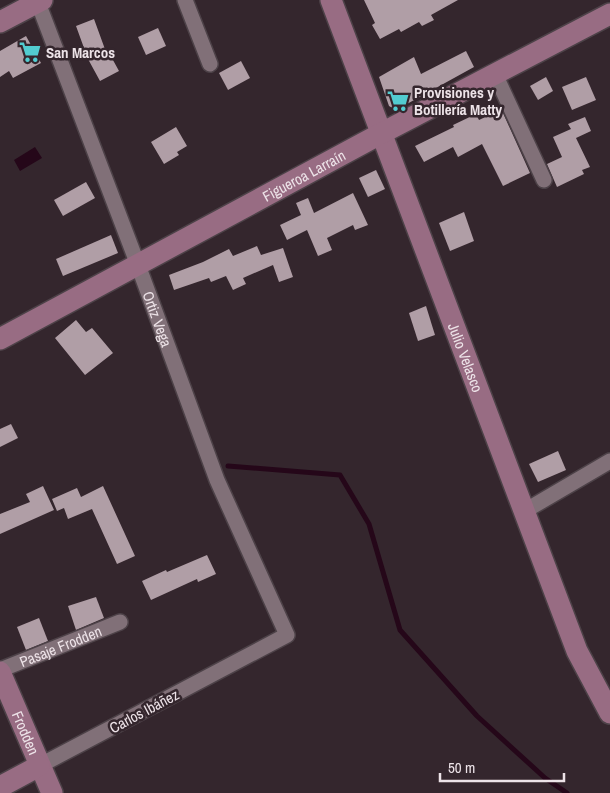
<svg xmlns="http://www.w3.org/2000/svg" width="610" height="793" viewBox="0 0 610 793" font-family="'Archivo Narrow',sans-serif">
<rect width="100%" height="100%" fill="#34262d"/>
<!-- water -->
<path fill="#250719" d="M35,147l7,11 -22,13 -6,-11z"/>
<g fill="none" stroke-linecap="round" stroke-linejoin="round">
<!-- stream -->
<path stroke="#250719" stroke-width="5" d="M228,466l112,9 29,49 31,106 77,86 68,62 22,15"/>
</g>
<!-- building -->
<g fill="#b09ea6">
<path d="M364,0h94l-27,15 3,5 -12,6 -3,-4 -18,10 -2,-3 -19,10 -8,-14 3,-2z"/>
<path d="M94,19l12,33 2,-1 11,20 -19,10 -12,-22 -12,-33z"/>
<path d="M158,28l8,18 -20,9 -8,-18z"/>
<path d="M26,36l15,27 -28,15 -4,-7 -9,6v-26z"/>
<path d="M466,51l8,16 -78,43 -7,-4 -10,-29 35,-20 7,17z"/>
<path d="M241,61l9,17 -22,12 -9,-17z"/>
<path d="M546,77l7,14 -15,9 -8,-14z"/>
<path d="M586,77l10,23 -24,10 -10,-23z"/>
<path d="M500,110l1,3h2l27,60 -27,13 -21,-42 -24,13 -5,-10 -29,15 -9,-16 39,-19 -1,-2 23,-11 3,6z"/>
<path d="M585,117l6,14 -15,7 14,29 -8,3 2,4 -27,13 -10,-23 15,-7 -9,-20 18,-8 -3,-5z"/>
<path d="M176,127l11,19 -10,6 2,3 -15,9 -13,-22z"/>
<path d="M376,170l9,19 -17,8 -9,-19z"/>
<path d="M86,182l9,16 -32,18 -9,-16z"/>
<path d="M353,193l15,32 -13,5 -2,-5 -26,13 5,12 -14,6 -11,-26 -20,10 -7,-15 21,-10 -5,-12 12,-5 6,15z"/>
<path d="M464,212l10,29 -24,10 -11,-28z"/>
<path d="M111,235l7,18 -55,23 -7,-17z"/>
<path d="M257,246l4,9 22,-7 10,29 -14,5 -6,-17 -30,13 3,6 -13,6 -7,-14 -15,6 -2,-4 -35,12 -5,-15 34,-13 26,-13 4,7z"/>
<path d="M426,306l9,29 -17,6 -9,-28z"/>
<path d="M76,320l10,12 6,-4 21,25 -28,22 -30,-37z"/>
<path d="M11,424l7,14 -18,9v-18z"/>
<path d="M558,451l8,19 -28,12 -9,-18z"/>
<path d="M43,486l11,24 -54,24v-20l30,-12 -4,-8z"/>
<path d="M103,486l32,70 -18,8 -25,-55 -24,10 -4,-11 -7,3 -5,-12 25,-11 4,9z"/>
<path d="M207,555l9,19 -18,8 -1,-3 -46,21 -9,-19 24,-11 1,2z"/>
<path d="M96,597l8,21 -28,12 -8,-24z"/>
<path d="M39,618l9,23 -22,9 -9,-23z"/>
</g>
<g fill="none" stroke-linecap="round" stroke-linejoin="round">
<!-- street casing -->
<g stroke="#4d4248" stroke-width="18">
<g id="street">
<path id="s1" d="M37,0l101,265 79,215 70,155 -248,131"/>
<path d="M185,0l25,64"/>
<path d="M495,74l49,106"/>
<path d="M523,512l87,-51"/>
<path id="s2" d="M0,670l120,-48"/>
</g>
</g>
<!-- secondary casing -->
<g stroke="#4d4248" stroke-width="24">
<g id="secondary">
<path id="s3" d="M331,0l246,651 33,62"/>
<path d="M0,22l42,-22"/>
<path id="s4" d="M0,339l382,-206 228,-119"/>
<path id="s5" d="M0,672l52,121"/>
<path d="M0,787l39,-21"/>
</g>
</g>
<!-- street -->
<use href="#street" stroke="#817078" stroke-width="15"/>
<!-- secondary -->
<use href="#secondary" stroke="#986c83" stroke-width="21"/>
</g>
<!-- icons -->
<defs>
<g id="supermarket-bare" transform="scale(1.725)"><path d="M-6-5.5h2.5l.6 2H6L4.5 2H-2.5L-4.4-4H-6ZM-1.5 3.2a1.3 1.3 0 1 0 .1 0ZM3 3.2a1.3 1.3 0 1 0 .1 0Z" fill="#52ccd0" stroke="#34262d" stroke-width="2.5" paint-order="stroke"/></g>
</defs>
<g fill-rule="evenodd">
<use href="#supermarket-bare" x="30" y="52"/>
<use href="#supermarket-bare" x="398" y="101"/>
</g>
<g text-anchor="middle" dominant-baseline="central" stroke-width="5" stroke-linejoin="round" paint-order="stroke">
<!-- poi labels -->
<g font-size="15" font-weight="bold" fill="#ede3e8" stroke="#34262d" text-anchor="start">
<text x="46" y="52">San Marcos</text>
<text x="414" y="92">Provisiones y<tspan x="414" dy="17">Botillería Matty</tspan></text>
</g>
<!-- street labels -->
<g font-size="15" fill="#ede3e8" stroke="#34262d">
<text stroke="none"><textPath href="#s4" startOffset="345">Figueroa Larraín</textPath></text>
<text stroke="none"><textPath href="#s1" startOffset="341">Ortiz Vega</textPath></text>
<text stroke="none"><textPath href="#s3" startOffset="382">Julio Velasco</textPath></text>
<text stroke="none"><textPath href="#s2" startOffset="65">Pasaje Frodden</textPath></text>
<text transform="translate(144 711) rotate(-28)">Carlos Ibáñez</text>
<text stroke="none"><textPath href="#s5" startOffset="66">Frodden</textPath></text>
</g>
</g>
<!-- scale -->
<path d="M440 773v8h124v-8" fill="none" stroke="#ede3e8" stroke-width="2.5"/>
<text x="448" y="773" font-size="15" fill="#ede3e8" stroke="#34262d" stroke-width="4" paint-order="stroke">50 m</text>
</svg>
